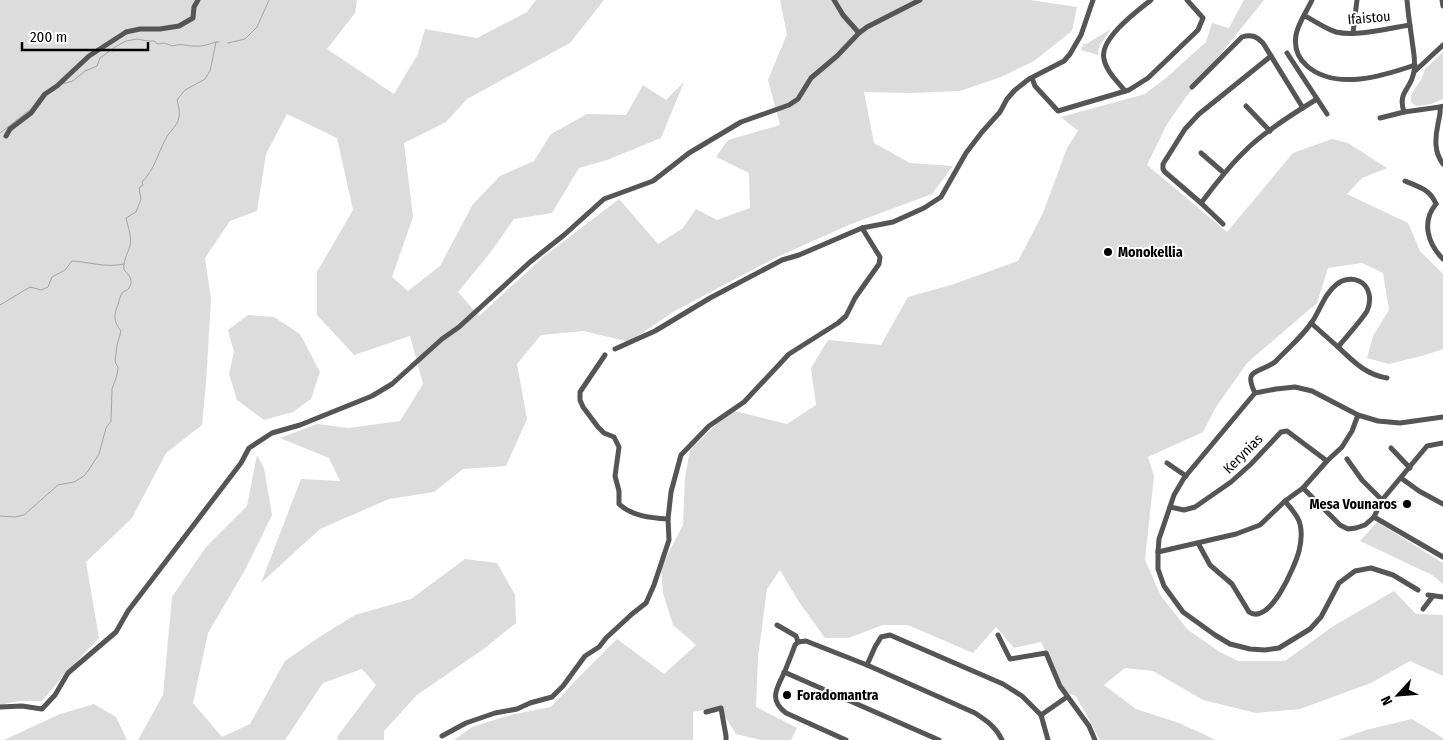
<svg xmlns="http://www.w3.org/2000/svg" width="1443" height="740" viewBox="0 0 1443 740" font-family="'Fira Sans Condensed',sans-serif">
<rect width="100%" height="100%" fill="#fff"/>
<!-- green -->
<g fill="#dcdcdc">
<path d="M0,0h357l-2,13 -28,36 67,45 24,-40 7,-25 52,9 50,-26 9,-12h68l-34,43 -103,56 -21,23 -42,21 9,74 -21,60 16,14 32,-25 33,-62 27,-28 34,-15 17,-27 36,-20 39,1 17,-30 23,15 18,-18 -23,56 -54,22 -28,8 -27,45 -38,6 -24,34 -32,39 21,24 63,-58 77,-59 39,45 25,-16 13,-19 21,11 33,-12 -1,-35 -33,-16 12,-17 52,-15 -12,-45 19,-46 -7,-34h250l47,7 -5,24 -38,30 -33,16 -41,14 -50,2 -46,-1 10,51 36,20 43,3 -21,28 -81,30 -76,34 -102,54 -44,30 -45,-11 -43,4 -24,29 10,55 -21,47 -43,3 -29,23 -45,7 -69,30 -59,54 40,-104 39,2 -11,-23 -49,-20 37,-14 32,4 51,-7 23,-37 -13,-48 -56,19 -37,-40v-43l36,-62 -16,-72 -50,-24 -21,40 -9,57 -27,10 -25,37 6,41 -5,84 -4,42 -36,28 -34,65 -46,44 13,76 -36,38 -21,25h-24l-18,4z"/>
<path d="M1244,0h20l-78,97 -19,27 -20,41 80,67 66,-79 39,-14 16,4 39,25 -25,10 -15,16 61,29 12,28 23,23v75l-18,6 -36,9 -22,-6 6,-22 16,-26 -6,-37 -21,-10 -34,5 -11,35 -70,60 -31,44 -13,25 -55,25 6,19 -9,84 16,36 27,34 32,22 18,9h47l50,-36 59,-34 22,23 27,1v61l-33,-15 -39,22 -71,26 -44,4 -53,-13 -50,-29 -28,-3 -21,17 32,24 43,14 37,17h-116l-24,-44 -9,-3 -26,-51 -27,6 -18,-21 -23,26 -65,-28h-25l-35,13h-23l-26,-36 -19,-32 -13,19 -9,68 -2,50 41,21 -6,12h-30l-25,-6 -17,-27 -26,5v28h-239l18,-13 38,-12 41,-8 23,-25 43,-43 47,35 32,-29 -23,-20 -10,-32 -2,-26 22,-42 2,-48 5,-27 41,-40 56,14 29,-19 -5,-37 17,-28 53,5 27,-48 46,-13 64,-23 25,-48 24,-65 11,-17 -17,-14 84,-23 21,-16 40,-36 6,-19 17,5z"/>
<path d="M1111,29l-12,18 -1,8 -17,-5 3,-7 2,1z"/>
<path d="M1443,52v47l-12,5 -15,2 -5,-4v-7l11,-17 3,-9z"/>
<path d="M248,315l26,2 26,17 20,38 -9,27 -18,13 -29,8 -27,-20 -8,-26 5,-22 -6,-22z"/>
<path d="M257,455l7,13 8,47 -27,55 -37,63 -15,70 29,34 28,-13 35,-63 36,-25 34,-21 56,-16 54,-40 32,4 18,32 1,28 -31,25 -68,47 -33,36v9h-46l-1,-3 39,-52 -14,-16 -39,14 -38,57h-147l25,-45 9,-98 34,-50 41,-41z"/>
<path d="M1377,522l66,41v21l-11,-9 -72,-34z"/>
<path d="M94,704l22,13 11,23h-123l56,-26z"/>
<path d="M1412,719l31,19v2h-105l28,-10z"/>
</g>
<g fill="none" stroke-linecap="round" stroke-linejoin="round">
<!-- stream -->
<g stroke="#a3a3a3" stroke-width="1">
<path d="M228,43l17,-4 12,-12 12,-27"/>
<path d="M62,84l11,-3 12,-10 12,-5 3,-8 15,-11 11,-6 11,-2 11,2h6l4,3 6,-1 9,3c8,-3 13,0 21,0 8,1 15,-2 22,-4"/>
<path d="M0,133l31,-24 12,-16"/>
<path d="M0,305l30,-18 11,3 7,-3 4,-10 13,-7 7,-9c18,1 33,7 52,3"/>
<path d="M0,516l15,1 9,-2 34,-30 16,-3 10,-6 4,-5 11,-17 7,-26 5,-7 1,-32 5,-14 1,-8 -3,-5 2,-17 4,-14c-7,-9 -8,-15 -3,-26 1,-4 2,-9 4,-12 3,-3 5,-2 7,-5 5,-8 0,-13 -5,-18 -1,-9 3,-15 6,-24 2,-9 -2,-19 -4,-28l10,-6 5,-13 -2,-11 4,-3 -1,-3c12,-12 16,-28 23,-42 3,-7 9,-11 12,-17 4,-7 2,-16 0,-23l8,-10 20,-11 5,-8 6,-29h3"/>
</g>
<!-- minor -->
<g stroke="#555" stroke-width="5">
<path d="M834,0l9,15 16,18"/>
<path d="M1312,0c-5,11 -14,23 -16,35 -2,12 2,23 11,31 29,25 76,10 108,-1"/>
<path d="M1442,0l1,6"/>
<path d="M1305,16c10,5 21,13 31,16 21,5 53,-4 74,-7"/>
<path d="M1353,33l4,-33"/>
<path d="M1287,53l40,61"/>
<path d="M1415,71l28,-26"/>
<path d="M1032,78l3,8 23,25 71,-21 19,-12 50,-48 5,-12 -16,-18"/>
<path d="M1192,87l50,-50c9,-3 14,-1 21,6l40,65"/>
<path d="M1125,91c-7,-9 -19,-20 -21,-32 -5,-20 33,-48 47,-59"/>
<path d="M1246,106l24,25"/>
<path d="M1443,106l-3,1c1,7 -1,10 -2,17 -3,14 -4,28 5,40"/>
<path d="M1404,112c-7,-21 8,-23 10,-41 2,-10 -1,-21 -2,-31 -2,-14 -4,-27 -5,-40"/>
<path d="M1380,118l24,-6 36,-5"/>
<path d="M6,136l4,-7 21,-16 14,-19 12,-8 32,-30 31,-20 6,-4 14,-3h20l19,-3 14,-8 1,-11 4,-7"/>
<path d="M1201,153l23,20"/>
<path d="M1405,181c14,6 25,8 31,23"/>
<path d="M1201,203c14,-18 27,-36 43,-51 18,-19 50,-39 73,-53"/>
<path d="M1436,204c-15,18 -8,40 7,55"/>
<path d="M1223,224l-22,-21 -36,-31 -2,-3v-5l22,-35 14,-15 72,-58"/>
<path d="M1311,323c9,8 18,16 27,24 15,14 28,28 49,31"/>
<path d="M615,349l40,-18 55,-33 72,-38 17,-5 63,-27 31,-6 31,-14 17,-11 25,-44 16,-21 18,-20 7,-13 8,-9 14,-11 35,-18 6,-7 11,-19 12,-35"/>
<path d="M605,355l-25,37v8l3,7 15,20 6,6 10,4 5,10 -4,29 4,15v13c13,12 31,14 49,15"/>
<path d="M1255,393c-12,-25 3,-19 20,-31 12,-13 27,-25 37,-40 8,-12 13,-29 25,-38 6,-5 15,-6 22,-3 11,5 13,19 8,30 -6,10 -21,26 -29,36"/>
<path d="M1391,448l19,20"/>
<path d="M1347,459l15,21 20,20"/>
<path d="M1167,463l19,13"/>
<path d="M1401,478l18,13 24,13"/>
<path d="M1303,488l37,37 8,4 8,-1 9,-3 9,-8 8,-17 45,-54 16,-3"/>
<path d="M1170,507l14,3 11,-3 36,-25 20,-18 30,-32 6,-1 40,30"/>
<path d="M1374,517l69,40"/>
<path d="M1198,543l12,22 22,19 17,28c21,14 46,-46 50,-61 2,-8 3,-19 1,-27 -2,-9 -10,-16 -15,-23"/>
<path d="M1158,552l78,-18 24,-9 25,-24 18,-13 24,-27 15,-14 10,-16 6,-16"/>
<path d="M1418,590l-25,-15 -22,-7 -16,3 -16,12 -18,34 -11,12 -31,19 -14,2 -15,-1 -20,-5 -15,-9 -32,-23 -19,-26 -6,-17v-17l1,-13 15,-44 10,-17 71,-85 21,-4 19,-2 17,4 46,24 20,6 22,2 43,-6"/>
<path d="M1428,595l15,2"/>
<path d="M1423,609l10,-13"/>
<path d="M777,625l19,11 2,6"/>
<path d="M998,635l12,24 36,-6 14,33 29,40 6,14"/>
<path d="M867,665l8,-18 6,-10 9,-2 113,49 19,12 19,19 7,25"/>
<path d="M784,672l155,68"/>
<path d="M0,707l22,-1 20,3 13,-14 13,-22 48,-41 12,-21 113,-148 8,-15 23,-15 28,-8 72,-29 20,-12 50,-45 17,-12 71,-65 34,-27 40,-36 49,-18 36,-28 52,-31 48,-17 9,-6 13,-21 26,-22 22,-23 8,-6 53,-27"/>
<path d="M706,712l15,-4 5,28v4"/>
<path d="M1041,715l26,-18"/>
<path d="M442,736l24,-13 29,-10 22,-4 13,-6 22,-6 11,-11 22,-30 14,-9 7,-9 26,-24 14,-11 8,-18 15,-45 -1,-21 3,-27 10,-37 28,-29 35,-24 45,-48 49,-31 8,-7 9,-18 24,-34 1,-7 -18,-29"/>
<path d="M846,740l-60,-27c-18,-14 -9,-25 -1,-42 3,-8 7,-17 10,-26l3,-3 8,-1 61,24 108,48c12,8 21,14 27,27"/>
</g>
</g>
<!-- markers -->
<g fill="#000" stroke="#fff" stroke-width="2">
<circle cx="1108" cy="252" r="5"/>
<circle cx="1407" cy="504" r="5"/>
<circle cx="787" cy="695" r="5"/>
</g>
<g text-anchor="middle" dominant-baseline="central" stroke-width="4" stroke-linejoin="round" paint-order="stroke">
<!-- street labels -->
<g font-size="14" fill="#000" stroke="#fff">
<text transform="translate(1369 18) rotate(-5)">Ifaistou</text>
<text transform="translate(1243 454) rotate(-45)">Kerynias</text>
</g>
<!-- poi labels -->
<g font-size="14" font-weight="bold" fill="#000" stroke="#fff" text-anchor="start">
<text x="1118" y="252">Monokellia</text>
<text x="1397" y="504" text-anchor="end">Mesa Vounaros</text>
<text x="797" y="695">Foradomantra</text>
</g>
</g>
<!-- north arrow -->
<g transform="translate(1398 695) rotate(244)" stroke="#ffffff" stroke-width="4" paint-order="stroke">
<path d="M0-4L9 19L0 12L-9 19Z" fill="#000000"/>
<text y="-8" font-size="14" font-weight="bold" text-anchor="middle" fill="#000000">N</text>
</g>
<!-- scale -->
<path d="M22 42v8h126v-8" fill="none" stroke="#000000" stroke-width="2.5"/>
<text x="30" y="42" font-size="15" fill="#000000" stroke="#ffffff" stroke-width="4" paint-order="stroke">200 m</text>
</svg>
